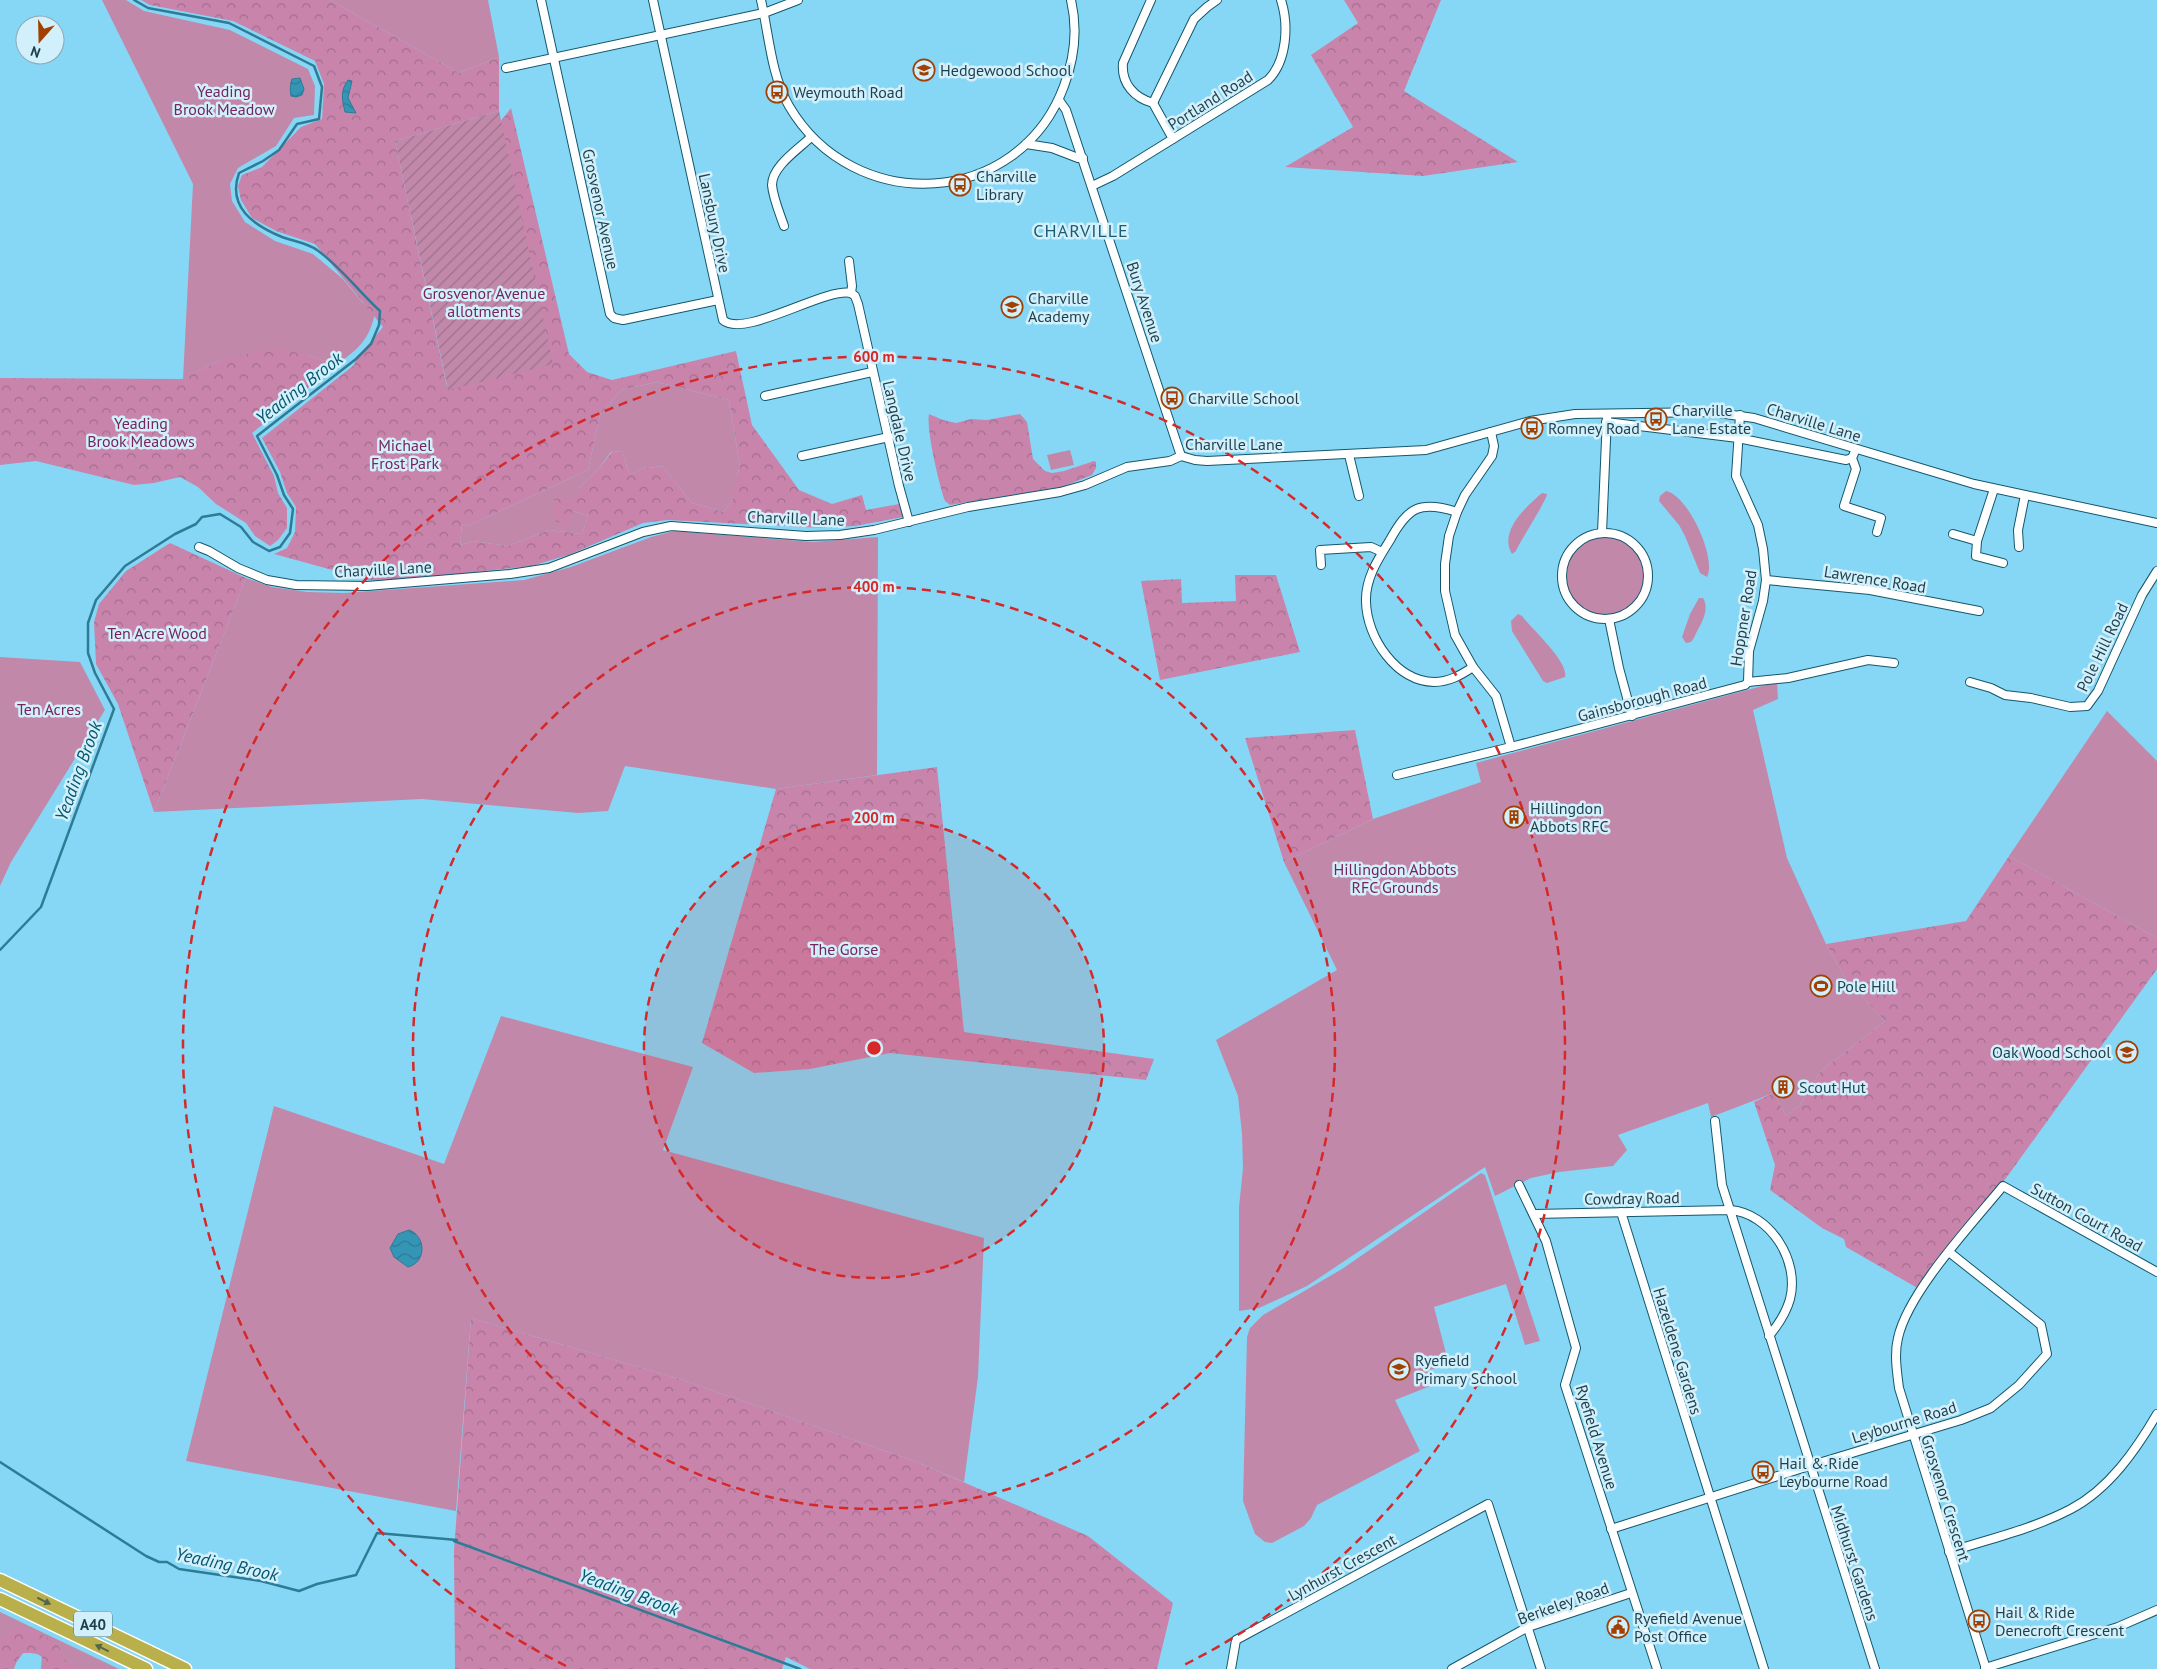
<svg xmlns="http://www.w3.org/2000/svg" width="2157" height="1669" viewBox="0 0 2157 1669" font-family="'PT Sans',sans-serif">
<defs>
<pattern id="forest-crowns" width="20" height="18" patternUnits="userSpaceOnUse" patternTransform="scale(1.25)"><rect width="20" height="18" fill="#c984ac"/><path d="M2 6a3 3 0 1 1 6 0M12 15a3 3 0 1 1 6 0" fill="none" stroke="#a36d8e"/></pattern>
<pattern id="garden-furrows" width="10" height="10" patternUnits="userSpaceOnUse" patternTransform="scale(1.25)"><rect width="10" height="10" fill="#c288aa"/><path d="M-1 1l2-2M0 10L10 0M9 11l2-2" fill="none" stroke="#9d718c"/></pattern>
<pattern id="water-waves" width="16" height="10" patternUnits="userSpaceOnUse" patternTransform="scale(1.25)"><rect width="16" height="10" fill="#3595b5"/><path d="M0 5q4-4 8 0t8 0" fill="none" stroke="#2c7b95"/></pattern>
</defs>
<rect width="100%" height="100%" fill="#86d7f5"/>
<!-- green -->
<g fill="#c288aa">
<path d="M102,0h24l18,11 86,19 78,39 7,17 -1,29 -20,3 -18,28 -38,22 -8,16 2,17 13,21 30,19 38,13 30,25 19,23 13,11c-6,28 -17,36 -39,52l-28,-10 -89,6 -36,18 10,-195z"/>
<path d="M330,0h158l11,57 -40,16z"/>
<path d="M657,382l72,18 11,67 -6,15v15l-10,15 -32,-9 -30,-37 -21,3 -8,5 -4,-1 -7,-22 -11,1 -14,19 -17,16 -7,24 15,5 -6,18 -33,-4 -41,16 -35,-5 -13,4 2,-21 6,2 120,-56 12,-55 21,-25z"/>
<path d="M1070,450l4,15 -23,5 -4,-15z"/>
<path d="M1666,491c22,4 51,67 41,86l-7,-4 -15,-37 -6,-11 -20,-24 1,-5z"/>
<path d="M1542,493l5,1c0,6 -27,47 -31,57l-4,3c-14,-23 15,-48 30,-61z"/>
<path d="M674,531l139,11 65,-5 -1,238 -101,14 -151,-23 -17,45 -30,2 -156,-14 -268,13 92,-234 26,9 35,5 37,1 180,-13 47,-13 80,-30z"/>
<circle cx="1605" cy="576" r="40"/>
<path d="M1699,598h4c8,13 -4,28 -9,40l-3,4 -5,1 -4,-6 8,-23z"/>
<path d="M1518,614l4,2c10,13 47,46 43,61l-18,6 -4,-2 -31,-50 -1,-10z"/>
<path d="M0,657l80,5 25,48 -94,152 -11,24z"/>
<path d="M1777,682l1,17 -25,11 34,148 39,86 20,35 39,42 -64,50 -21,34 -14,11 -12,-23 -63,24 -3,-14 -90,32 9,15 -14,16 -54,6 -28,6 -36,18 -10,-29 -178,119 -48,22 -20,3v-104l4,-39 -1,-34 -4,-38 -22,-56 121,-70 -53,-108 89,-43 108,-37 -5,-19z"/>
<path d="M2107,711l50,50v177l-148,-82z"/>
<path d="M501,1016l192,51 -30,83 321,88 -6,139 -14,105 -47,-20 -237,-83 -209,-61 -15,193 -270,-50 88,-355 170,58z"/>
<path d="M1481,1173l4,2 55,166 -15,4 -19,-61 -72,23 15,58 -20,5 4,15 -38,15 25,51 -103,54 -6,13 -7,8 -32,17 -7,-1 -10,-8 -12,-33 4,-164 3,-9 13,-13 79,-46z"/>
<path d="M0,1612l119,57h-78l1,-14 -4,-2h-15l-7,10 -2,6h-14z"/>
</g>
<!-- forest -->
<g fill="url(#forest-crowns)" fill-rule="evenodd">
<path d="M141,0h189l129,73 40,-16v54l-104,30 52,246 54,-266 10,-13 58,246 18,18 25,8 124,-29 16,74 47,65 33,14 30,-9 4,15 33,-6 4,13 -48,9 -32,2 -155,-8 -25,3 -72,31 -39,12 -93,10 -27,5 -43,-1 -95,-26 13,-6 8,-16 1,-25 -9,-14 -7,-21 -18,-34 92,-73 2,-6 27,-32 -68,-83 -39,-13 -24,-13 -11,-18 -3,-14 4,-11 20,-8 39,-40 21,-8 2,-35 -9,-23 -82,-40 -83,-16zM657,382l72,18 11,67 -6,15v15l-10,15 -32,-9 -30,-37 -21,3 -8,5 -4,-1 -7,-22 -10,1 -15,19 -17,16 -4,10 -22,2 1,22 12,4 6,-14 15,5 -6,18 -33,-4 -41,16 -35,-5 -13,4 2,-21 6,2 120,-56 12,-55 21,-25z"/>
<path d="M1344,0h97l-37,91 114,71 -95,14 -138,-9 68,-40 -42,-72 47,-32z"/>
<path d="M273,348l35,7 28,10 -84,68 22,43 4,17 9,15v20l-9,12 -8,6 -15,-10 -9,-13 -30,-19 -18,-17 -18,-10 -26,6 -20,2 -98,-24 -36,4v-87l182,1 37,-18z"/>
<path d="M929,414l14,6 13,3 15,-4 16,1 33,-6 7,8 6,37 12,12 7,2 12,-2 30,-10 2,1v6l-4,7 -30,12 -112,18 -5,-4c-6,-16 -19,-72 -16,-87z"/>
<path d="M170,543l76,35 -92,234 -36,-108 -22,-40 -2,-42 5,-18 27,-33z"/>
<path d="M1235,575h41l24,77 -140,28 -19,-99 40,-2 1,24 54,-2z"/>
<path d="M1355,730l18,89 -89,43 -39,-124z"/>
<path d="M937,767l27,265 190,27 -8,21 -256,-27 -80,16 -56,4 -52,-30 74,-254z"/>
<path d="M2009,856l148,82v31l-148,205 -88,116 -75,-43 -2,-8 -22,-11 -52,-38 5,-25 -21,-63 20,-9 12,23 14,-11 21,-34 64,-50 -39,-42 -20,-35 140,-23z"/>
<path d="M471,1318l209,61 237,83 171,74 85,67 -16,66h-347l-24,-12 -4,12h-327l-1,-118z"/>
<path d="M17,1627l15,2 25,14 8,17 10,4 1,5h-30c-2,-16 -9,-16 -23,-16 -11,11 -5,16 -23,16v-31z"/>
</g>
<!-- garden -->
<path fill="url(#garden-furrows)" d="M499,111l54,253 -105,26 -53,-249z"/>
<!-- water -->
<g fill="url(#water-waves)" stroke="#2e7b95">
<path d="M300,78l4,11 -2,6 -6,2 -5,-1c-1,-5 -1,-13 1,-17z"/>
<path d="M348,80l4,1 -4,17 8,15 -11,-1c-3,-13 -5,-21 3,-32z"/>
<path d="M409,1230c17,6 18,32 -1,37l-14,-10 -4,-9 8,-14z"/>
</g>
<g fill="none" stroke-linecap="round" stroke-linejoin="round">
<!-- stream -->
<g stroke="#2e7b95" stroke-width="2.5">
<path d="M0,950l41,-43 73,-198 -19,-36 -7,-20v-30l8,-23 29,-34 50,-32 21,-10 6,-7 18,-3 21,13 12,15 16,9 11,-4 10,-14 3,-24 -9,-14 -7,-20 -20,-39 99,-77 15,-15 8,-19 1,-14c-21,-19 -39,-44 -63,-61 -9,-7 -24,-9 -35,-13 -29,-12 -55,-30 -43,-64l24,-12 16,-11 18,-26 22,-5 3,-32 -8,-21 -85,-43 -81,-15 -14,-8"/>
<path d="M0,1462l146,94 13,6h8l12,7 82,12 38,10 18,-7 39,-9 21,-42 80,7"/>
<path d="M454,1541l346,128"/>
</g>
<!-- minor casing -->
<g stroke="#14576b" stroke-width="10">
<g id="minor">
<path d="M541,0l69,314 4,4 9,2 95,-20"/>
<path d="M653,0l70,320c21,19 102,-33 128,-27"/>
<path d="M761,0c8,35 10,75 28,106 65,111 230,102 275,-20 11,-29 14,-56 7,-86"/>
<path d="M1151,0l-28,63c-2,21 12,35 30,40l20,36"/>
<path d="M506,68l258,-55 34,-13"/>
<path d="M1059,100l7,10 115,346"/>
<path d="M1153,103l41,-84 13,-12 10,-7"/>
<path d="M1026,144l26,4 26,10h5"/>
<path d="M1092,186l21,-10 155,-96c19,-19 21,-55 13,-80"/>
<path d="M784,226c-4,-12 -11,-28 -12,-41 0,-19 27,-36 39,-48"/>
<path d="M849,261l3,25 -1,7 4,3 3,8 41,182 10,36"/>
<path d="M765,396l107,-24"/>
<path d="M1740,415l-4,61 22,49 5,24 3,31 -3,21 -14,50 -1,31"/>
<path d="M1606,422l132,16 108,22 6,-2 4,-9"/>
<path d="M1491,432l3,14 -2,10 -27,39 -8,17 -8,24 -4,28v27l10,44 18,32 23,29 15,51"/>
<path d="M1349,455l10,41"/>
<path d="M802,456l87,-19"/>
<path d="M1181,456l14,4 12,1 219,-11 104,-29 45,-7 136,-2 43,6 220,66 183,39"/>
<path d="M1852,458l4,11 -12,37 37,12 -4,14"/>
<path d="M1994,489l-17,52 -1,15 27,7"/>
<path d="M1457,512c-37,-12 -49,-5 -67,28 -12,19 -25,39 -24,62 1,36 30,79 68,80 15,0 27,-7 39,-15"/>
<circle cx="1605" cy="576" r="43"/>
<path d="M1602,533l5,-116"/>
<path d="M1953,534l24,7"/>
<path d="M199,547l10,4 29,17 29,12 29,5 71,1 143,-12 39,-6 94,-36 28,-6 135,10 34,-1 34,-5 94,-23 92,-15 25,-7 42,-18 43,-6 11,-5"/>
<path d="M2019,547l-1,-17 7,-35"/>
<path d="M1321,565l-1,-15 51,-3 11,5"/>
<path d="M1766,580l104,10 109,21"/>
<path d="M1609,619l10,49 13,48"/>
<path d="M1970,682l21,6 14,7 26,3 39,9 17,-1 11,-15 44,-96 15,-24"/>
<path d="M1397,775l114,-28 234,-62 3,-3 40,-4 80,-18 26,3"/>
<path d="M1715,1121l7,64 8,25 145,459"/>
<path d="M1519,1185l27,56 30,107 -11,37 92,284"/>
<path d="M1621,1212l143,457"/>
<path d="M1534,1214l196,-4c40,3 70,51 60,89 -4,15 -12,26 -21,37"/>
<path d="M1611,1529l198,-63 152,-46 30,-12 28,-23 28,-31 -6,-29 -92,-73"/>
<path d="M1949,1552c40,-13 84,-23 122,-43 38,-20 65,-59 86,-95"/>
<path d="M1985,1668l133,-41 39,-17"/>
<path d="M1231,1669l5,-29 252,-136 53,165"/>
<path d="M1452,1669l76,-42 103,-34"/>
<path d="M1986,1669l-87,-281c-2,-16 -5,-34 -1,-50 10,-46 74,-114 105,-152l154,86"/>
</g>
</g>
<!-- trunk casing -->
<g stroke="#fff" stroke-width="15">
<g id="trunk">
<path d="M0,1580l185,89"/>
<path d="M0,1599l146,70"/>
</g>
</g>
<!-- minor -->
<use href="#minor" stroke="#fff" stroke-width="8"/>
<!-- trunk -->
<use href="#trunk" stroke="#bab04b" stroke-width="12"/>
</g>
<!-- one-way arrows -->
<defs><path id="oneway-solid" d="M-6-.8H1V-3.2L6.5 0L1 3.2V.8H-6Z" transform="scale(1.25)"/></defs>
<g fill="#54674b">
<use href="#oneway-solid" transform="translate(44 1601) rotate(26)"/>
<use href="#oneway-solid" transform="translate(102 1648) rotate(-154)"/>
</g>
<!-- distance rings -->
<circle cx="874" cy="1048" r="230" fill="#d62828" fill-opacity=".12"/>
<g fill="none" stroke="#d62828" stroke-width="2.5" stroke-dasharray="9 6">
<circle cx="874" cy="1048" r="230"/>
<circle cx="874" cy="1048" r="461"/>
<path d="M566 1666A691 691 0 1 1 1182 1666"/>
</g>
<!-- icons -->
<defs>
<g id="school-ring" transform="scale(1.125)"><circle r="9.5" fill="#d2f0fc" stroke="#a23f02" stroke-width="1.5"/><path d="M0-5L7-2L0 1L-7-2ZM-4 1L0 2.5L4 1V4Q0 6-4 4Z" fill="#a23f02"/></g>
<g id="bus-ring" transform="scale(1.125)"><circle r="9.5" fill="#d2f0fc" stroke="#a23f02" stroke-width="1.5"/><path d="M-5-6H5V4H4V6H2V4H-2V6H-4V4H-5ZM-3.5-4V0h7V-4ZM-3.5 1.2v1.5H-2V1.2ZM2 1.2v1.5H3.5V1.2Z" fill="#a23f02"/></g>
<g id="building-ring" transform="scale(1.125)"><circle r="9.5" fill="#d2f0fc" stroke="#a23f02" stroke-width="1.5"/><path d="M-4-6H4V6H1V3H-1V6H-4ZM-2.5-4.3h1.7v1.8h-1.7ZM.8-4.3h1.7v1.8H.8ZM-2.5-1h1.7V.8h-1.7ZM.8-1h1.7V.8H.8Z" fill="#a23f02"/></g>
<g id="stadium-ring" transform="scale(1.125)"><circle r="9.5" fill="#d2f0fc" stroke="#a23f02" stroke-width="1.5"/><path d="M0-5a6.5 5 0 1 0 0 10a6.5 5 0 1 0 0-10ZM-3.5-1.8h7v3.6h-7Z" fill="#a23f02"/></g>
<g id="civic-ring" transform="scale(1.125)"><circle r="9.5" fill="#d2f0fc" stroke="#a23f02" stroke-width="1.5"/><path d="M-.6-6.5H3V-4.5H.6V-3L4-1V1h2V6H-6V1h2V-1L-.6-3ZM-1.2 2.5V6h2.4V2.5Z" fill="#a23f02"/></g>
</defs>
<g fill-rule="evenodd">
<use href="#school-ring" x="924" y="70"/>
<use href="#bus-ring" x="777" y="92"/>
<use href="#bus-ring" x="960" y="185"/>
<use href="#school-ring" x="1012" y="307"/>
<use href="#bus-ring" x="1172" y="398"/>
<use href="#bus-ring" x="1656" y="419"/>
<use href="#bus-ring" x="1532" y="428"/>
<use href="#building-ring" x="1514" y="817"/>
<use href="#stadium-ring" x="1821" y="986"/>
<use href="#school-ring" x="2127" y="1052"/>
<use href="#building-ring" x="1783" y="1087"/>
<use href="#school-ring" x="1399" y="1369"/>
<use href="#bus-ring" x="1763" y="1472"/>
<use href="#bus-ring" x="1979" y="1621"/>
<use href="#civic-ring" x="1618" y="1627"/>
</g>
<g text-anchor="middle" dominant-baseline="central" stroke-width="5" stroke-linejoin="round" paint-order="stroke">
<!-- shield labels -->
<rect fill="#d2f0fc" stroke="#537480" stroke-width="1" x="74" y="1611.5" width="38" height="25" rx="4"/>
<g font-size="15" font-weight="bold" fill="#1d3f4b">
<text x="93" y="1624">A40</text>
</g>
<!-- poi labels -->
<g font-size="16" fill="#1d3f4b" stroke="#d2f0fc" text-anchor="start">
<text x="940" y="70">Hedgewood School</text>
<text x="793" y="92">Weymouth Road</text>
<text x="976" y="176">Charville<tspan x="976" dy="18">Library</tspan></text>
<text x="1028" y="298">Charville<tspan x="1028" dy="18">Academy</tspan></text>
<text x="1188" y="398">Charville School</text>
<text x="1672" y="410">Charville<tspan x="1672" dy="18">Lane Estate</tspan></text>
<text x="1548" y="428">Romney Road</text>
<text x="1530" y="808">Hillingdon<tspan x="1530" dy="18">Abbots RFC</tspan></text>
<text x="1837" y="986">Pole Hill</text>
<text x="2111" y="1052" text-anchor="end">Oak Wood School</text>
<text x="1799" y="1087">Scout Hut</text>
<text x="1415" y="1360">Ryefield<tspan x="1415" dy="18">Primary School</tspan></text>
<text x="1779" y="1463">Hail &amp; Ride<tspan x="1779" dy="18">Leybourne Road</tspan></text>
<text x="1995" y="1612">Hail &amp; Ride<tspan x="1995" dy="18">Denecroft Crescent</tspan></text>
<text x="1634" y="1618">Ryefield Avenue<tspan x="1634" dy="18">Post Office</tspan></text>
</g>
<!-- park labels -->
<g font-size="16" fill="#76245a" stroke="#d2f0fc">
<text x="224" y="91">Yeading<tspan x="224" dy="18">Brook Meadow</tspan></text>
<text x="484" y="293">Grosvenor Avenue<tspan x="484" dy="18">allotments</tspan></text>
<text x="141" y="423">Yeading<tspan x="141" dy="18">Brook Meadows</tspan></text>
<text x="405" y="445">Michael<tspan x="405" dy="18">Frost Park</tspan></text>
<text x="157" y="633">Ten Acre Wood</text>
<text x="49" y="709">Ten Acres</text>
<text x="1395" y="869">Hillingdon Abbots<tspan x="1395" dy="18">RFC Grounds</tspan></text>
<text x="844" y="949">The Gorse</text>
</g>
<!-- street labels -->
<g font-size="16" fill="#1d3f4b" stroke="#d2f0fc">
<text transform="translate(1210 100) rotate(-32)">Portland Road</text>
<text transform="translate(601 209) rotate(78)">Grosvenor Avenue</text>
<text transform="translate(715 223) rotate(78)">Lansbury Drive</text>
<text transform="translate(1145 302) rotate(72)">Bury Avenue</text>
<text transform="translate(1814 422) rotate(17)">Charville Lane</text>
<text transform="translate(900 431) rotate(77)">Langdale Drive</text>
<text x="1234" y="444">Charville Lane</text>
<text transform="translate(796 518) rotate(2)">Charville Lane</text>
<text transform="translate(383 569) rotate(-3)">Charville Lane</text>
<text transform="translate(1875 579) rotate(9)">Lawrence Road</text>
<text transform="translate(1743 618) rotate(-81)">Hoppner Road</text>
<text transform="translate(2102 647) rotate(-64)">Pole Hill Road</text>
<text transform="translate(1642 699) rotate(-15)">Gainsborough Road</text>
<text transform="translate(1632 1198) rotate(-1)">Cowdray Road</text>
<text transform="translate(2087 1217) rotate(29)">Sutton Court Road</text>
<text transform="translate(1678 1351) rotate(73)">Hazeldene Gardens</text>
<text transform="translate(1904 1422) rotate(-17)">Leybourne Road</text>
<text transform="translate(1597 1437) rotate(73)">Ryefield Avenue</text>
<text transform="translate(1946 1498) rotate(73)">Grosvenor Crescent</text>
<text transform="translate(1855 1563) rotate(72)">Midhurst Gardens</text>
<text transform="translate(1342 1567) rotate(-29)">Lynhurst Crescent</text>
<text transform="translate(1563 1603) rotate(-20)">Berkeley Road</text>
</g>
<!-- neighbourhood labels -->
<g font-size="18" letter-spacing="1" fill="#1c5c71" stroke="#d2f0fc">
<text x="1081" y="230">CHARVILLE</text>
</g>
<!-- water labels -->
<g font-size="18" font-style="italic" fill="#05576d" stroke="#d2f0fc">
<text transform="translate(299 388) rotate(-38)">Yeading Brook</text>
<text transform="translate(78 771) rotate(-70)">Yeading Brook</text>
<text transform="translate(227 1564) rotate(12)">Yeading Brook</text>
<text transform="translate(629 1592) rotate(20)">Yeading Brook</text>
</g>
</g>
<circle cx="874" cy="1048" r="8" fill="#d62828" stroke="#d2f0fc" stroke-width="2.5"/>
<g font-size="15" text-anchor="middle" font-weight="bold" fill="#d62828" stroke="#d2f0fc" stroke-width="5" stroke-linejoin="round" paint-order="stroke">
<text x="874" y="362">600 m</text>
<text x="874" y="592">400 m</text>
<text x="874" y="823">200 m</text>
</g>
<!-- north arrow -->
<g transform="translate(40 40) rotate(200)"><circle r="24" fill="#d2f0fc" stroke="#8aa9b5"/>
<path d="M0-4L9 19L0 12L-9 19Z" fill="#a23f02"/>
<text y="-8" font-size="14" font-weight="bold" text-anchor="middle" fill="#1d3f4b">N</text>
</g>
</svg>
